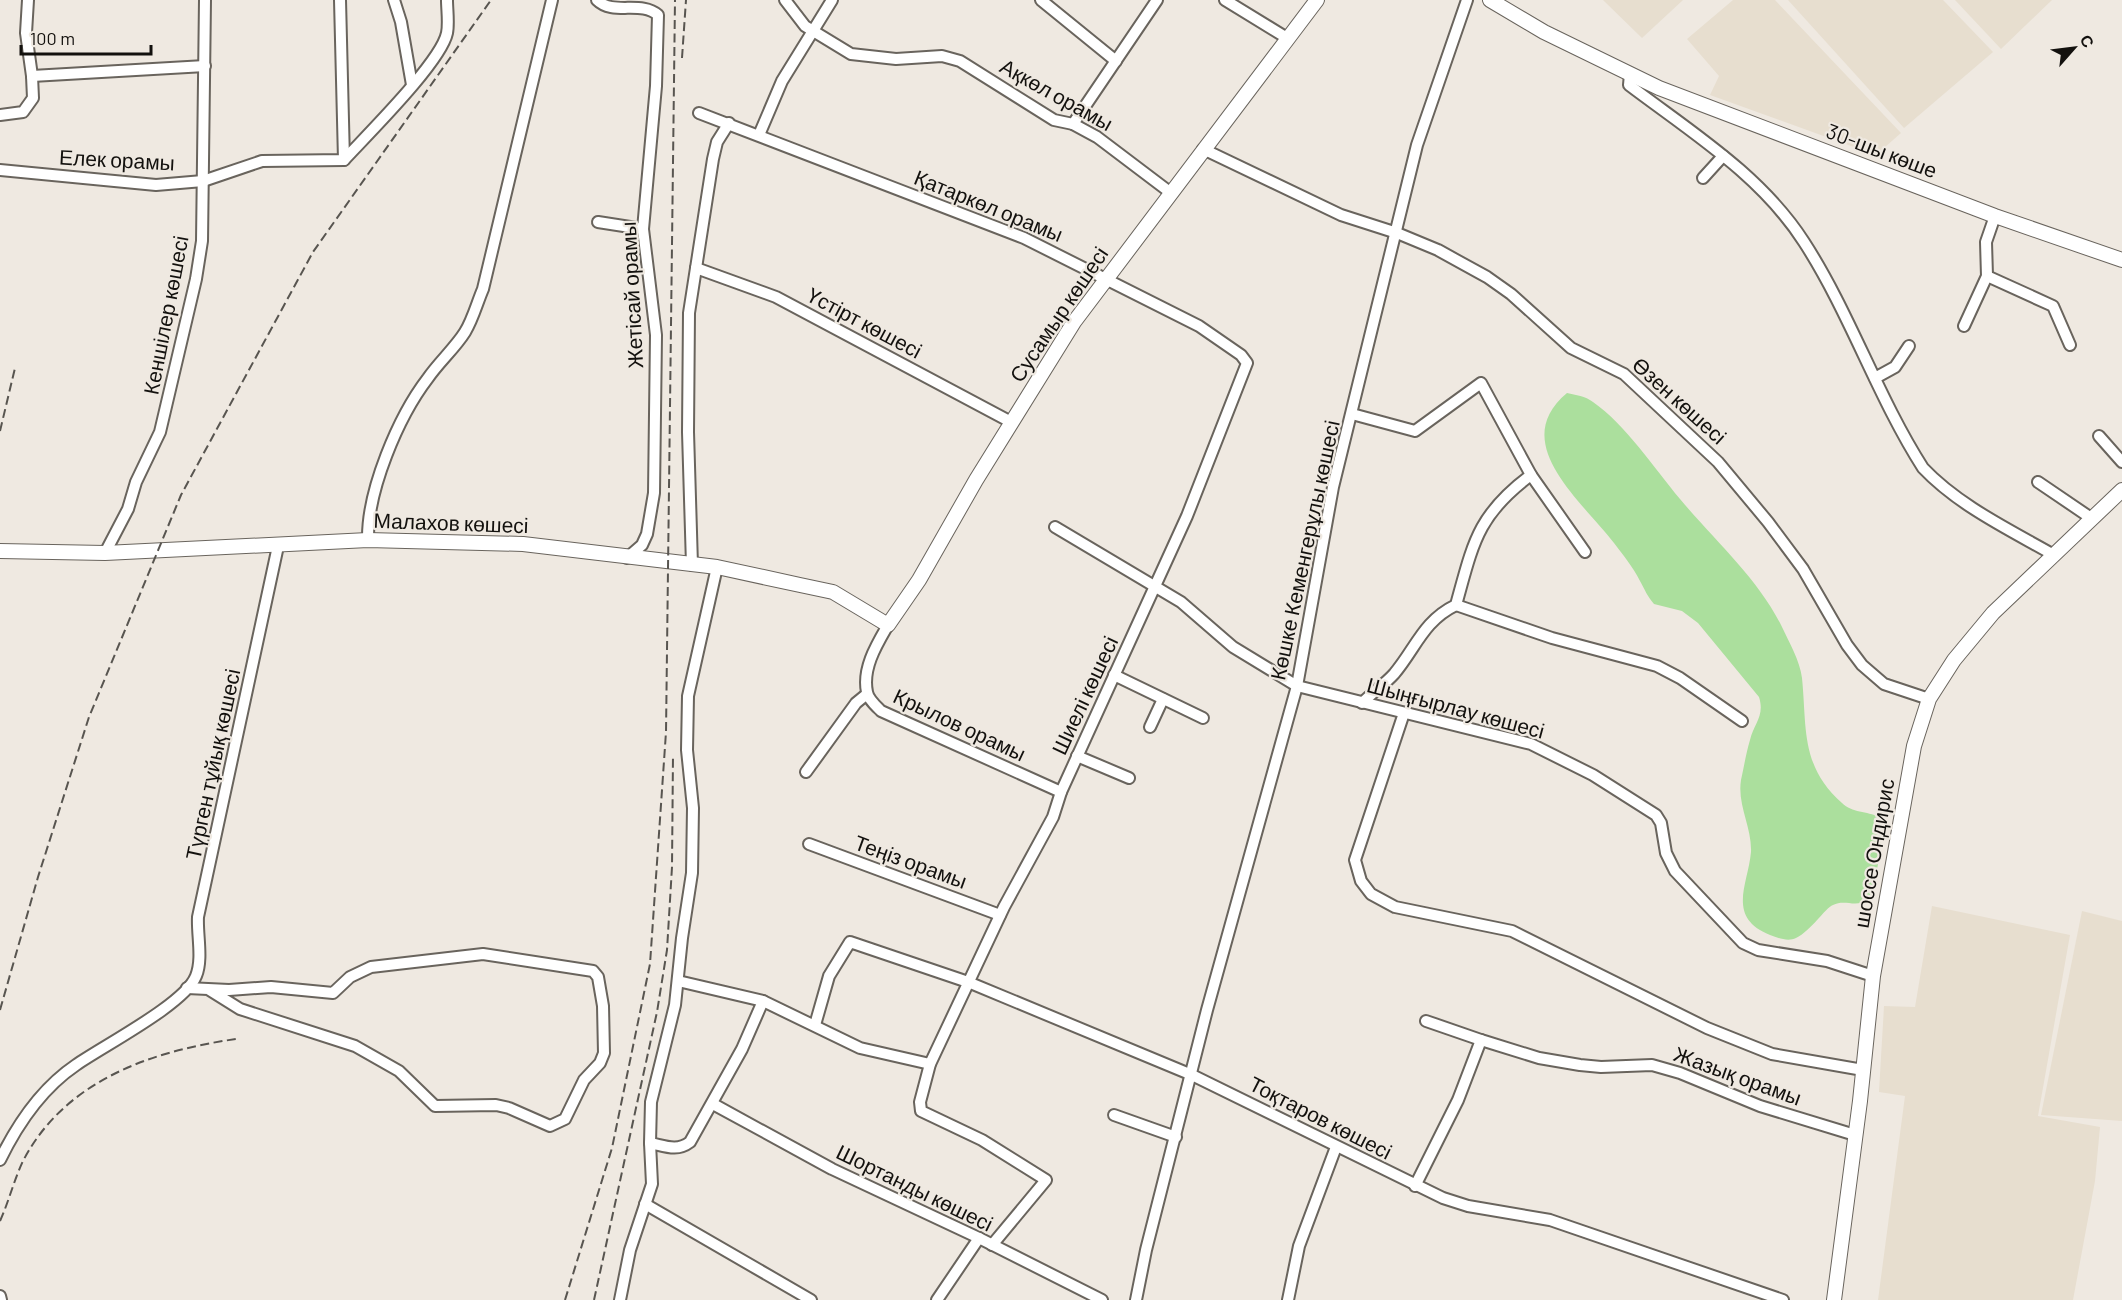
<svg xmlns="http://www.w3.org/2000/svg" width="2122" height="1300" viewBox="0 0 2122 1300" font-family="Barlow,sans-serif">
<rect width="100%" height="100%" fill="#efe9e1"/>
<!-- built -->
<g fill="#e7decf">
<path d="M1603,0h80l-41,38z"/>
<path d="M1733,0h42l126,133 -25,22 -166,-60 9,-19 -32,-37z"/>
<path d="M1788,0h155l50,52 -89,76z"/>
<path d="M1955,0h97l-51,49z"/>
<path d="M1932,906l138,29 -32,181 62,11 -5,54 -22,119h-195l27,-204 -26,-4 5,-86 31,1z"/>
<path d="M2082,911l40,10v200l-81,-6z"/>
</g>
<!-- green -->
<path fill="#abdf9d" d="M1567,393c9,2 18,3 26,9 32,22 62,67 87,97 35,42 78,79 102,128 7,15 18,34 20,51 5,49 -2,88 40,125 10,10 25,8 37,14 5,20 -2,65 -11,83 -13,8 -23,-1 -35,5 -8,3 -22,26 -37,33 -8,4 -18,0 -26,-3 -44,-18 -22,-50 -19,-83 1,-25 -14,-47 -10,-72 3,-13 5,-27 9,-40 4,-17 15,-24 9,-43l-61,-74 -16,-12 -28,-7c-7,-8 -9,-14 -14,-23 -7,-14 -17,-26 -26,-38 -32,-42 -107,-100 -47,-150z"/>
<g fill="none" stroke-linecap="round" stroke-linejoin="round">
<!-- minor casing -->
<g stroke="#69645d" stroke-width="14">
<g id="minor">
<path d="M28,0l-2,33 6,43 173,-10"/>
<path d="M340,0l4,160"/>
<path d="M394,0l7,22 11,63"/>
<path d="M597,0c16,16 44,0 61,15l-2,71 -13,143 13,106 -2,158 -7,41 -5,11 -15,13"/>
<path d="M785,0l20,26 46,28 45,5 46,-3 18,5 94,59 19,4 24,13 74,56"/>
<path d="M1041,0l75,61"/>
<path d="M1225,0l62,38"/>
<path d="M1630,74l-1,11c62,47 132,90 175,157 46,71 73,154 119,226 35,37 85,61 129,86"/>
<path d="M699,113l325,125 175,88 42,29 6,8 -60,153 -126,276 -8,25 -49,90 -74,157 -10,38 1,9 61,29 64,40 -54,65"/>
<path d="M0,115l23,-3 10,-14 -1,-22"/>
<path d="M1073,124l84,-124"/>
<path d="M759,135l23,-54 50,-81"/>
<path d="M1203,149l138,66 56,18 41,17 49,27 24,17 60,54 53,26 94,88 50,60 35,47 44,76 15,20 22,19 45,15"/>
<path d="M0,170l156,15 47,-4 59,-20 82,-1c23,-25 97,-98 103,-127 2,-10 0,-23 0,-33"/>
<path d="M1703,178l20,-22"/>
<path d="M598,222l45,7"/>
<path d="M696,268l80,29 235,125"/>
<path d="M1987,276l66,30 17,39"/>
<path d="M1964,326l23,-50 -1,-34 9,-26"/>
<path d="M1875,378l20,-11 14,-21"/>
<path d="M1352,414l63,17 66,-48 50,92c-54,40 -58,69 -75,130 -33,16 -40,43 -62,69 -9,10 -22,19 -32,29"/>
<path d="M2099,436l23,26"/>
<path d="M1531,475l54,77"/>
<path d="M2038,482l53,36"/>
<path d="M1055,527l126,75 52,45 64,39 234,58 62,31 63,40 5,8 5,30 9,18 68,72 15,7 69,11 46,15"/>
<path d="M368,540c-1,-49 30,-123 60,-162 11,-16 27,-30 37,-46 8,-13 12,-29 18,-43l69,-289"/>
<path d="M105,553l23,-44 8,-27 24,-50 36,-153 6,-38 3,-241"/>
<path d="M692,565l-4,-133 1,-119 24,-154 4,-17 12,-19"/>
<path d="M1456,605l96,33 105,28 23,12 62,43"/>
<path d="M888,625c-11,19 -26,43 -21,67 1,7 9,14 14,19l180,81"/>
<path d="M1114,675l89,43"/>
<path d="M1404,713l-49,147 6,21 10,13 24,13 117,24 195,97 65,26 91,16"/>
<path d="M1150,727l13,-28"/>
<path d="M1077,756l52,22"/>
<path d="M806,772l50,-69 11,-9"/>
<path d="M809,844l191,71"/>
<path d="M678,981l85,20 97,47 70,16"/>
<path d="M187,988l42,2 42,-3 62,6 17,-16 21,-10 112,-13 110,17 5,6 5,29 1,47 -4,10 -16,17 -19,39 -15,7 -41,-18 -13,-3 -61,1 -36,-35 -44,-25 -115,-37 -32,-20"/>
<path d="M1426,1021l55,19"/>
<path d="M815,1025l14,-49 21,-34 118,40 224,93 251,123 25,8 82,14 233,80"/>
<path d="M713,1104l119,65 147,69 123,62"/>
<path d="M1114,1115l62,22"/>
<path d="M650,1143l1,-41 24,-97 7,-67 10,-65 1,-65 -6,-58 1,-54 29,-129"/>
<path d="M0,1160c18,-37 42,-72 76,-95 27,-19 109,-61 120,-89 7,-17 1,-41 2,-59l80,-371"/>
<path d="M1415,1186l43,-86 23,-60 58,18 41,7 21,2 51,-2 28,8 80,33 95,29"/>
<path d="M645,1204l166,96"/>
<path d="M0,1296l1,4"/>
<path d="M620,1300l10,-50 22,-66 -2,-41c15,3 27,9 40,-1l52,-93 21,-48"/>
<path d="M937,1300l42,-62"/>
<path d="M1136,1300l10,-50 61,-240 90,-324 36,-199 84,-342 50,-145"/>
<path d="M1288,1300l11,-54 37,-99"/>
</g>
</g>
<!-- major casing -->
<g stroke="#69645d" stroke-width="16">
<g id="major">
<path d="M1490,0l54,32 115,56 336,128 127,44"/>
<path d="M0,551l105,2 263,-13 155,4 194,23 83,18 33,7 55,33 31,-45 57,-100 98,-158 243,-322"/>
<path d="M1834,1300l26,-199 13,-125 41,-230 15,-47 25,-39 39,-47 129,-123"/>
</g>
</g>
<!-- minor -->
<use href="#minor" stroke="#fff" stroke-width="10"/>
<!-- major -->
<use href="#major" stroke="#fff" stroke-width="14"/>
<!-- rail -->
<g stroke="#585550" stroke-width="2" stroke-dasharray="9 4.5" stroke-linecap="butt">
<path d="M682,58l4,-58"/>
<path d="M0,431l15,-63"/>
<path d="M0,1010l38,-133 51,-160 92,-222 132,-243 178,-252"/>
<path d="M0,1221c9,-20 14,-41 23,-60 42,-81 129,-110 213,-122"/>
<path d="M565,1300l47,-152 38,-184 16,-232 9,-732"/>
<path d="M594,1300l63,-288 10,-62 5,-83 1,-112"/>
</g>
</g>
<g text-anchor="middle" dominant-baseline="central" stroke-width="4.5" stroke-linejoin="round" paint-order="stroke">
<!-- street labels -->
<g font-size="21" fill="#13110e" stroke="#efe9e1">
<text transform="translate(1057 94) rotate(29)">Ақкөл орамы</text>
<text transform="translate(1882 150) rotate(21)">30-шы көше</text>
<text transform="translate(117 159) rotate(3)">Елек орамы</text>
<text transform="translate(989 205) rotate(22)">Қатаркөл орамы</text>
<text transform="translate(631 295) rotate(-93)">Жетісай орамы</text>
<text transform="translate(1058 314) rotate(-56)">Сусамыр көшесі</text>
<text transform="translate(165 315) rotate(-79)">Кеншілер көшесі</text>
<text transform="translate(865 322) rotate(28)">Үстірт көшесі</text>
<text transform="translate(1680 400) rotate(42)">Өзен көшесі</text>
<text transform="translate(451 522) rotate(2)">Малахов көшесі</text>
<text transform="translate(1304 550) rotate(-78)">Көшке Кеменгерұлы көшесі</text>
<text transform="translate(1084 695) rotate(-65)">Шиелі көшесі</text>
<text transform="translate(1456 707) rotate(15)">Шыңғырлау көшесі</text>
<text transform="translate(960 724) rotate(25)">Крылов орамы</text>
<text transform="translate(212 764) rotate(-78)">Түрген тұйық көшесі</text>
<text transform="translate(1873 853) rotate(-80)">шоссе Ондирис</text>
<text transform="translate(911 861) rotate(20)">Теңіз орамы</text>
<text transform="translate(1738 1075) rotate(20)">Жазық орамы</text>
<text transform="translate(1321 1117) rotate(27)">Тоқтаров көшесі</text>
<text transform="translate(915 1187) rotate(26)">Шортанды көшесі</text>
</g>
</g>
<!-- north arrow -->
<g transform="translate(2074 48) rotate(62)" stroke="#efe9e1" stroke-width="4.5" paint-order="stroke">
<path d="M0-4.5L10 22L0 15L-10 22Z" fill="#13110e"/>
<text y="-9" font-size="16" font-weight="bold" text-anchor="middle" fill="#13110e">С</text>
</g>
<!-- scale -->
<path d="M21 45v9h130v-9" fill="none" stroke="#13110e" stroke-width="3"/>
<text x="30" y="45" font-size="18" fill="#13110e" stroke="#efe9e1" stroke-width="4.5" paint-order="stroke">100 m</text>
</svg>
